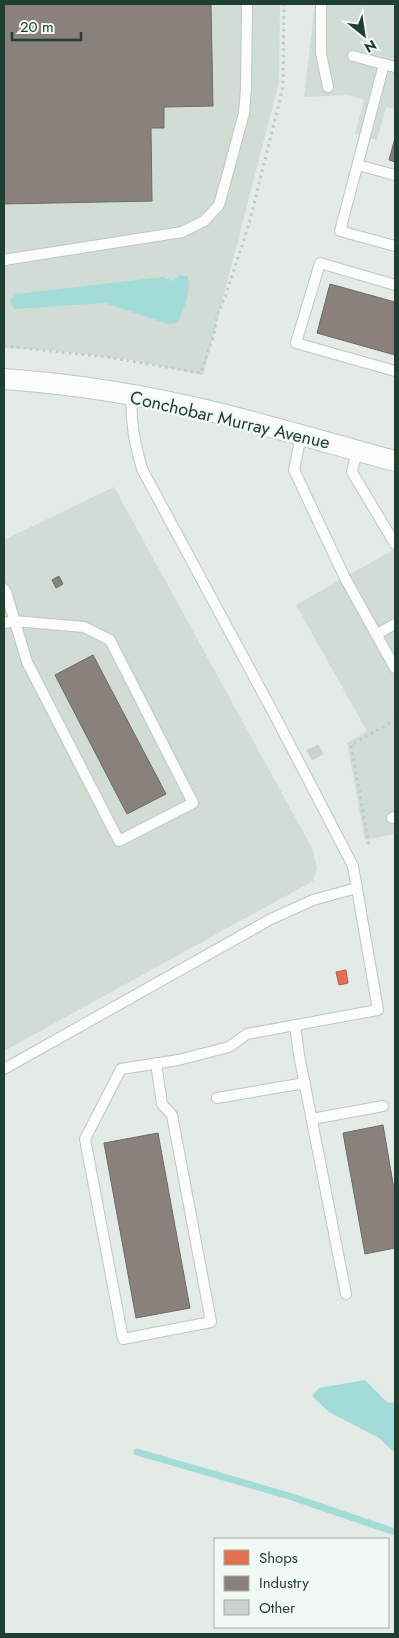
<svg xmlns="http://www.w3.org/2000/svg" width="399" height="1638" viewBox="0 0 399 1638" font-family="Jost,sans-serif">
<rect width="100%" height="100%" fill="#e4eae6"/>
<!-- built -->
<g fill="#d1dcd5">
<path d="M4,4h276l-1,78 -76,293 -71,-15 -81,-10 -47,-2z"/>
<path d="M315,4h80v105l-9,-2 -9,33 -22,-6 9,-34 -16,-5 -44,2z"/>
<path d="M114,487l198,361 5,20 -4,13 -309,170v-511z"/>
<path d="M395,549v285l-30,6 -18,-97 20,-12 -71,-126z"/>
</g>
<!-- water -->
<g fill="#a2dcd9">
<path d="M181,275l7,2c2,18 -3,30 -11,46l-9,1 -63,-21 -91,6 -4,-8 6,-7 147,-17 10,4z"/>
<path d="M365,1380l23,23 7,-1v51l-16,-15 -50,-26 -17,-16 7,-8z"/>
</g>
<!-- shops -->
<path fill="#e76f51" stroke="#ab6147" d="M346,970l2,13 -9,2 -3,-13z"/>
<!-- industry -->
<g fill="#8a817c" stroke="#6a6d66">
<path d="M4,4h207l2,102 -49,1v21h-13l1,73 -148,3z"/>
<path d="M395,138v24l-6,-2z"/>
<path d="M330,284l65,18v53l-78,-22z"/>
<path d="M59,576l4,8 -7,4 -4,-8z"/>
<path d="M93,655l73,139 -39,20 -72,-139z"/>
<path d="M383,1125l12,70v53l-30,6 -22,-121z"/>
<path d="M158,1133l32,175 -54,10 -32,-175z"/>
</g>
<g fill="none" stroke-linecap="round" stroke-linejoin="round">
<!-- stream -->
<path stroke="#a2dcd9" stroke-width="7" d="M137,1452l152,44 106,36"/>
</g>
<!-- building -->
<path fill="#cbd1ce" stroke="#cdd3cf" d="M318,745l5,9 -11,6 -5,-10z"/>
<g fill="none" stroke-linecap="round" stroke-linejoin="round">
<!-- lane casing -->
<g stroke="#c1c7c3" stroke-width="12">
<g id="lane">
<path d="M321,4v49l7,34"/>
<path d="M353,56l42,11"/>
<path d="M384,64l-44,167 55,15"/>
<path d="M358,165l37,10"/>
<path d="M4,260l178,-28 22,-11 15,-16 10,-36 15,-56 2,-24 1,-85"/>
<path d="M395,285l-75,-22 -24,80 99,28"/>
<path d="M132,396c-2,26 3,48 10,73l132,245 79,152 25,144 -131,24 -18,13 -51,13 -57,9 -36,70 38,200 88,-17 -39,-207 -10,-11 -6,-41"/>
<path d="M301,436l-7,34 51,108 50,90"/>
<path d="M357,451l-5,21 43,72"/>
<path d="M4,589l2,3 21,70 92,179 74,-38 -83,-163 -26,-13 -70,-6 -10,2"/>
<path d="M377,634l18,-10"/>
<path d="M392,818l3,-1"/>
<path d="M295,1025l4,30 47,239"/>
<path d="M4,1069l267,-150 42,-19 44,-12"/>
<path d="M217,1098l88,-15"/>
<path d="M312,1119l71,-13"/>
</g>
</g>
<!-- street casing -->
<g stroke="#c1c7c3" stroke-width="22">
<path id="street" d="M4,379c71,5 145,17 214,34 60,15 118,32 177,48"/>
</g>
<!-- path -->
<g stroke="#c1cac4" stroke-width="3" stroke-dasharray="2.5 4" stroke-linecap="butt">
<path d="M4,346l103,11 94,16 13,-39 4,-21 7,-16 24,-73 34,-137 1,-83"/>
<path d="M369,844l-18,-99 44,-25"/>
</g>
<!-- lane -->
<use href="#lane" stroke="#fbfcfb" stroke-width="10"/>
<!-- street -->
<use href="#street" stroke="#fbfcfb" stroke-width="20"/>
</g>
<g text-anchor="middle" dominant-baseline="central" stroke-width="5" stroke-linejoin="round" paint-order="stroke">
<!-- street labels -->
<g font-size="18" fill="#203f31" stroke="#f2f9f4">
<text transform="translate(230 420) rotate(13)">Conchobar Murray Avenue</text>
</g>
</g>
<!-- border -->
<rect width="399" height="1638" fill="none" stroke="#203f31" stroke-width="10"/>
<!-- legend -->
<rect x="214" y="1538" width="175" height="90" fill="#f2f9f4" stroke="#9eafa6"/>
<rect x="224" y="1550" width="25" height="15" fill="#e76f51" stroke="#9eafa6"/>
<text x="259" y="1563" font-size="15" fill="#203f31">Shops</text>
<rect x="224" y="1576" width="25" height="15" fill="#8a817c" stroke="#9eafa6"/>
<text x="259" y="1588" font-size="15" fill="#203f31">Industry</text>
<rect x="224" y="1600" width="25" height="15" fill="#cbd1ce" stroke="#9eafa6"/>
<text x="259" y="1613" font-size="15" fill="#203f31">Other</text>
<!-- north arrow -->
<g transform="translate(364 35) rotate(150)" stroke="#f2f9f4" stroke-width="4" paint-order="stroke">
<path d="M0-4L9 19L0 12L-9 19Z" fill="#203f31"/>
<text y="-8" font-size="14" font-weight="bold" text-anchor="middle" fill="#203f31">N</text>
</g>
<!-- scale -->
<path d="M12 32v8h69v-8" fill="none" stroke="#203f31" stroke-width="2.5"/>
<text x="20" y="32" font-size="15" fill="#203f31" stroke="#f2f9f4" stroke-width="4" paint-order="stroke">20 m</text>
</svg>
